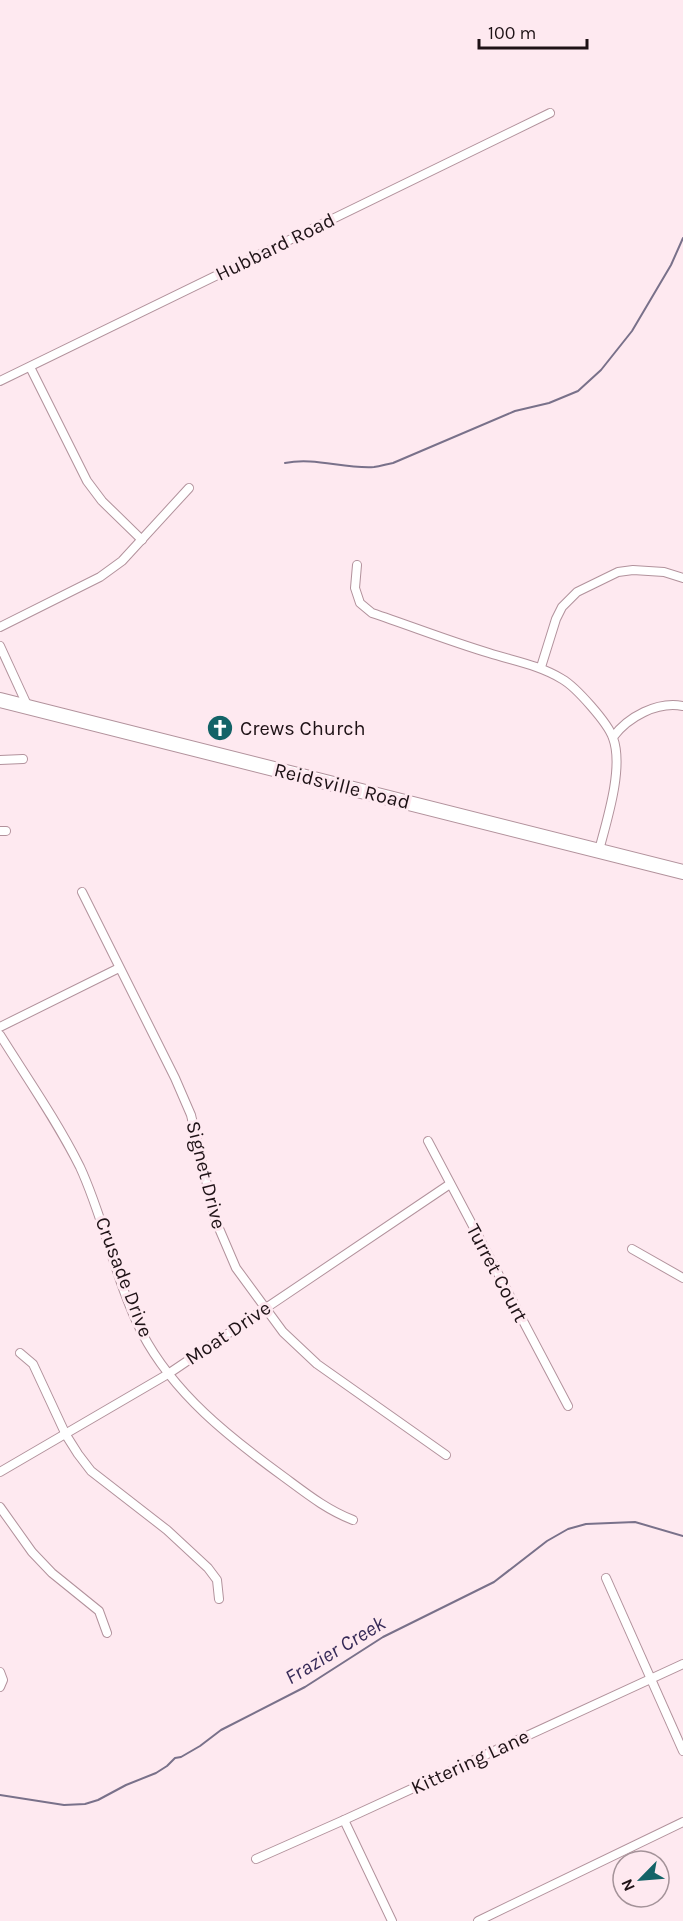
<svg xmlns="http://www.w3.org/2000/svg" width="683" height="1921" viewBox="0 0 683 1921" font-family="Karla,sans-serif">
<rect width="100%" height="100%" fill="#fee9f0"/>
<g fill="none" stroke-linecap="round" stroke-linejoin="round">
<!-- stream -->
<g stroke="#79718a" stroke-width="2">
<path d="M285,463c30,-6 59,6 89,4 7,-1 13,-3 19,-4l122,-52 34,-8 29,-12 23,-21 31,-39 39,-66 12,-27"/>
<path d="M0,1795l64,10 21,-1 13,-4 28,-15 30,-12 11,-7 8,-8 6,-1 19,-11 21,-16 84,-43 78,-50 111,-55 53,-41 21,-12 18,-5 49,-2 48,14"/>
</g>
<!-- street casing -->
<g stroke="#b2929c" stroke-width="10">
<g id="street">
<path d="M30,367l57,114 15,20 40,39"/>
<path d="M0,381l550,-268"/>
<path d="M357,565l-2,23 5,15 12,10c39,13 77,28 117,40 25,8 50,12 73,26 14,8 46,44 51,59 11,29 -6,82 -14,112"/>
<path d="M0,627l100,-50 22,-16 67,-73"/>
<path d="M0,646l28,61"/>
<path d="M541,667l15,-48 6,-12 15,-15 41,-20 15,-2 31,2 19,6"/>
<path d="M613,737c15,-20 44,-36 70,-31"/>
<path d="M0,760l23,-1"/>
<path d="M0,831h6"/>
<path d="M82,892l93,186 16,37 24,104 21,49 47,64 34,32 129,91"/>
<path d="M0,1027l119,-59"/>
<path d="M0,1035c27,43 57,86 80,132 25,54 35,113 62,166 32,61 87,104 142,144 23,17 43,33 69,43"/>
<path d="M428,1141l140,265"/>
<path d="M632,1249l51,29"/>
<path d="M20,1353l13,11 33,71 12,19 13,17 76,59 41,38 9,12 2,19"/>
<path d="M0,1472l168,-98 282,-190"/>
<path d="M0,1507l32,45 20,21 47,38 8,22"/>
<path d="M606,1578l77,173"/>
<path d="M0,1672l3,8 -3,7"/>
<path d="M344,1820l48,101"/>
<path d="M256,1859l88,-39 339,-156"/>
<path d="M478,1921l205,-99"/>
</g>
</g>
<!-- highway casing -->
<g stroke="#b2929c" stroke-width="16">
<path id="highway" d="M0,700l683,172"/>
</g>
<!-- street -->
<use href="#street" stroke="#fff" stroke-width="8"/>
<!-- highway -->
<use href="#highway" stroke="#fff" stroke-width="14"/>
</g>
<!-- icons -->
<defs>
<g id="church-disc" transform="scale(1.35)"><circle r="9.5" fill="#136367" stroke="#fee9f0"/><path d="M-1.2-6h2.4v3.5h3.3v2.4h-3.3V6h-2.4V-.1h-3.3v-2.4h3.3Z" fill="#fff"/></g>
</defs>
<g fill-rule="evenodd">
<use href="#church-disc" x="220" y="728"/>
</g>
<g text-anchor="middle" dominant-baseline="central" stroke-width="6" stroke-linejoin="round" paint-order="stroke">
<!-- street labels -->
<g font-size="20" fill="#1e1216" stroke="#fee9f0">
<text transform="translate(275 247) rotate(-26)">Hubbard Road</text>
<text transform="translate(342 786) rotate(14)">Reidsville Road</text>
<text transform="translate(206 1175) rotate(76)">Signet Drive</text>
<text transform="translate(497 1273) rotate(62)">Turret Court</text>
<text transform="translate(124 1277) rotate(69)">Crusade Drive</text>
<text transform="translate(228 1333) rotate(-34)">Moat Drive</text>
<text transform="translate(470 1762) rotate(-25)">Kittering Lane</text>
</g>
<!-- poi labels -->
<g font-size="20" fill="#1e1216" stroke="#fee9f0" text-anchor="start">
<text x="240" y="728">Crews Church</text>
</g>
<!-- water labels -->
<g font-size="21" font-style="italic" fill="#372b58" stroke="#fee9f0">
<text transform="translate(335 1650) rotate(-31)">Frazier Creek</text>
</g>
</g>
<!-- north arrow -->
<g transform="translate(641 1879) rotate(245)"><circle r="28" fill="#fee9f0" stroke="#a49399" stroke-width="1.5"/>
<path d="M0-4.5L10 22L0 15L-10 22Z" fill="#136367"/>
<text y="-9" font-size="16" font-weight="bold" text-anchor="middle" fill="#1e1216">N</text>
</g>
<!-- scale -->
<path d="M479 39v9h108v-9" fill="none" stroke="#1e1216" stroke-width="3"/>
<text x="488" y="39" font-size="18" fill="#1e1216" stroke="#fee9f0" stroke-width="4.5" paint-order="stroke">100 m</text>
</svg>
